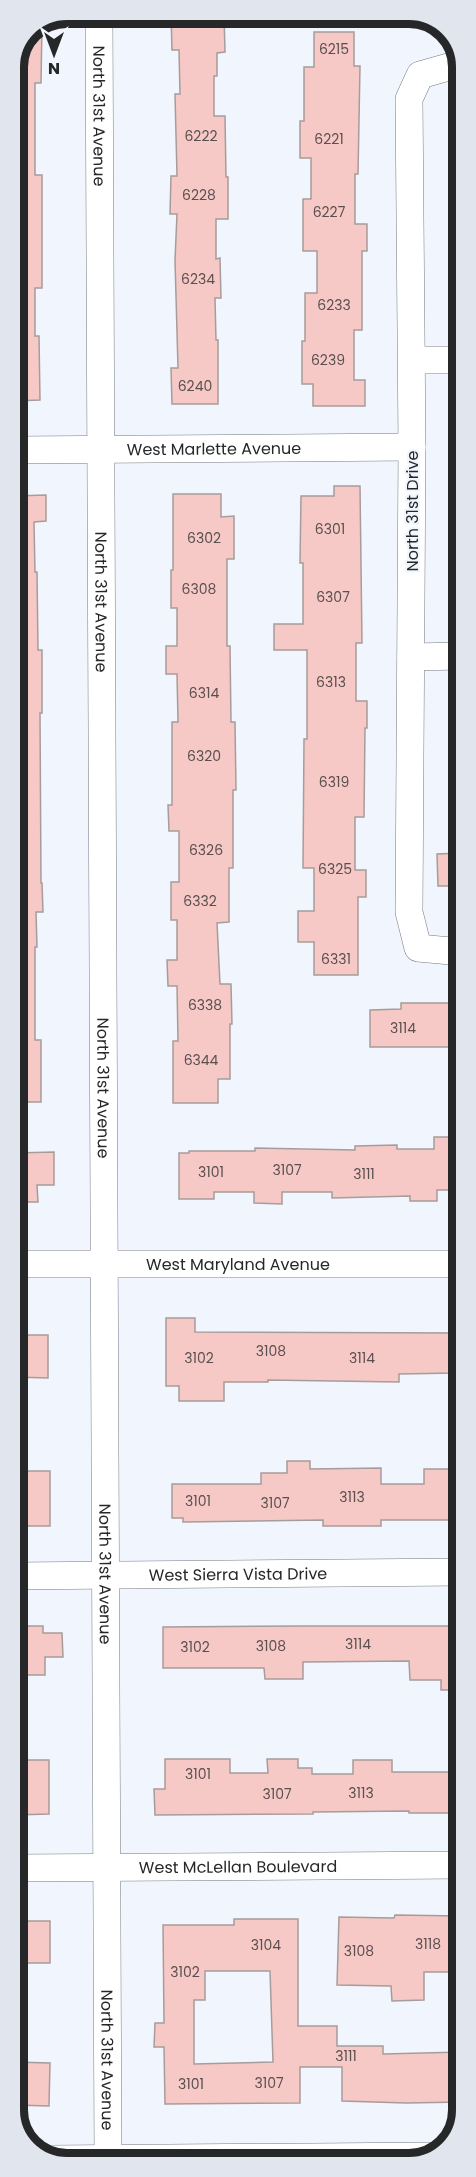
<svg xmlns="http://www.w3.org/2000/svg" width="476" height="2177" viewBox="0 0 476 2177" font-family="Poppins,sans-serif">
<rect width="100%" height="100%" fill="#f1f6fe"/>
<!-- building -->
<g fill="#f7c9c6" stroke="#a69c9b" stroke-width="1.5" fill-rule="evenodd">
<path d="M171,14h53l1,38 -8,1v23h-3v40h11l1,61h2v42h-12v40l4,-1 1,40h-6l1,42h2v64h-46l-1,-36h7l-3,-108 2,-46h-7l1,-38h6l-2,-82h5l-1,-44h-7z"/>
<path d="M42,24l-1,59h-6v92h7v113h-7v48h4l1,64 -26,1v-335l15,-37z"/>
<path d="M314,32h40v34h6l-2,108h-3v50h12v27h-5v79h-8v50h11v26h-52v-22h-11v-43h3v-48h12v-42h-14v-52h8v-41h-11v-37h4v-54h10z"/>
<path d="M334,486h26l2,157h-6v58h11v27h-2l-1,89h-9v53h11v27h-8v78h-44v-33h-16v-31h16v-43h-11l1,-129h3v-89h-33v-26h29v-61h-3l1,-67h33z"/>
<path d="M173,494h48v23l13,-1v43h-7v87h3l1,76h4l1,68h-3v78h-4v54l-12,1 3,61h11l1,40h-2v55h-12v24h-45v-62h5l-1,-55h-9l-1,-26h10v-40h-6v-38h8v-51h-10l-1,-26h4v-83h6l-1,-48h-11v-28h11v-38h-6v-38h2z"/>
<path d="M46,495v26l-12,1 1,50h2l1,78h4v63h-2l1,170h1l1,29h-7l1,35h-2v93h6v62h-27v-606z"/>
<path d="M462,853v33h-24l-1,-32z"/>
<path d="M401,1003h61v44h-92v-37l31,-1z"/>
<path d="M434,1137h28v53h-25v11h-27v-5l-78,2v-6h-50v12l-28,-1v-11h-40v7h-35v-46h10v-2h66v-3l100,2v-4l42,-1v4h37z"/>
<path d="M54,1152v33h-17l1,17h-24v-49z"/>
<path d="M166,1318h29v14l267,1v31h-7v9l-56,1v8l-131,-2v2h-44v19h-45v-15h-13z"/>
<path d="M14,1335h34v43l-34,-1z"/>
<path d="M287,1461h23v8l71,-1v16h43v-15h33v51h-76v6h-58v-6l-140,2v-4h-11v-34h89v-11h26z"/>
<rect x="14" y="1471" width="36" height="55"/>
<path d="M14,1626h29v7h19l1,24h-18v18h-31z"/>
<path d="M302,1626h160v64h-21v-10h-31l-1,-19 -106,1v17h-38l-1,-11h-101v-41z"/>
<path d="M165,1759h65v14h38l-1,-14h31v9h14v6h41v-14h39v12h70v41h-53v-2l-96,1v2l-158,1 -1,-26h11z"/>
<path d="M14,1760h35v54l-35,1z"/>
<path d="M395,1915l66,1v56h-37v28l-32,1 -1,-15 -54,-1 2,-68 55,1z"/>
<path d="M234,1919h64v107h39v20h46v8l79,-2v50l-56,1 -64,-2v-34h-42v36l-135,1 -1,-57h-10l1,-24h9l-1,-98h71zM205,1971h65l3,91 -79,2v-64h11z"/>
<rect x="14" y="1921" width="36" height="42"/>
<path d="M14,2062l36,1 -1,43 -35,-1z"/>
</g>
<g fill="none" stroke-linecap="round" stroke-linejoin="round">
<!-- minor casing -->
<g stroke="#767b82" stroke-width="28">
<g id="minor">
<path id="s1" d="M99,14l9,2149"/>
<path d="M462,65l-10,1 -32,9 -11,24 3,348 -3,465 9,36 44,4"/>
<path d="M412,360h50"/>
<path id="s2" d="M14,450l398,-3"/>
<path d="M411,657l51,-1"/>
<path id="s3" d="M14,1264h448"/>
<path id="s4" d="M14,1576l448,-4"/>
<path id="s5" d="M14,1868l448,-3"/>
<path d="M51,2159l378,-3"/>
</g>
</g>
<!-- minor -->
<use href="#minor" stroke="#fff" stroke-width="27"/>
</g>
<g text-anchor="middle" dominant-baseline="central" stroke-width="4.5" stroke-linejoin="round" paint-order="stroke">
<!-- number labels -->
<g font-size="14" fill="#5a5050">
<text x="334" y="49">6215</text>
<text x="201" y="136">6222</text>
<text x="329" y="139">6221</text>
<text x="199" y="195">6228</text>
<text x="329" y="212">6227</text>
<text x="198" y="279">6234</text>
<text x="334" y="305">6233</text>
<text x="328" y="360">6239</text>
<text x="195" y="386">6240</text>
<text x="330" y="529">6301</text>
<text x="204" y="538">6302</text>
<text x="199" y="589">6308</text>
<text x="333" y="597">6307</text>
<text x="331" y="682">6313</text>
<text x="204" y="693">6314</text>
<text x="204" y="756">6320</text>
<text x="334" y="782">6319</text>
<text x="206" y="850">6326</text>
<text x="335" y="869">6325</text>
<text x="200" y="901">6332</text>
<text x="336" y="959">6331</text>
<text x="205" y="1005">6338</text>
<text x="403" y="1028">3114</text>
<text x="201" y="1060">6344</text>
<text x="287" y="1170">3107</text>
<text x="211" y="1172">3101</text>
<text x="364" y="1174">3111</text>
<text x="271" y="1351">3108</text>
<text x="199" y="1358">3102</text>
<text x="362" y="1358">3114</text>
<text x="352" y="1497">3113</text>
<text x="198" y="1501">3101</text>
<text x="275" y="1503">3107</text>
<text x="358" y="1644">3114</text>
<text x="271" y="1646">3108</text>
<text x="195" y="1647">3102</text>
<text x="198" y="1774">3101</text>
<text x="361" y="1793">3113</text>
<text x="277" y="1794">3107</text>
<text x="428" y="1944">3118</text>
<text x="266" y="1945">3104</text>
<text x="359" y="1951">3108</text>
<text x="185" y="1972">3102</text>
<text x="346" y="2056">3111</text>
<text x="269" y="2083">3107</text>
<text x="191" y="2084">3101</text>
</g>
<!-- street labels -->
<g font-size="16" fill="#252729" stroke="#f1f6fe">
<text stroke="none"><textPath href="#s1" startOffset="102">North 31st Avenue</textPath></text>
<text stroke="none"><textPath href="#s2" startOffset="200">West Marlette Avenue</textPath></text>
<text transform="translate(412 511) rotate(-90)">North 31st Drive</text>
<text stroke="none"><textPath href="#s1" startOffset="588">North 31st Avenue</textPath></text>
<text stroke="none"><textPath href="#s1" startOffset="1074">North 31st Avenue</textPath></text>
<text stroke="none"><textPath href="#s3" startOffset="224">West Maryland Avenue</textPath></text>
<text stroke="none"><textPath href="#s1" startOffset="1560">North 31st Avenue</textPath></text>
<text stroke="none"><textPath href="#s4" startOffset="224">West Sierra Vista Drive</textPath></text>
<text stroke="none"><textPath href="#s5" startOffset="224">West McLellan Boulevard</textPath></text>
<text stroke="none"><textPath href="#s1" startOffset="2046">North 31st Avenue</textPath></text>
</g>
</g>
<!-- crop -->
<path d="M0 0H476V2177H0ZM67 24H409A43 43 0 0 1 452 67V2110A43 43 0 0 1 409 2153H67A43 43 0 0 1 24 2110V67A43 43 0 0 1 67 24Z" fill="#e1e5ed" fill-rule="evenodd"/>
<path fill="none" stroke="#252729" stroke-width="8" d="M67 24H409A43 43 0 0 1 452 67V2110A43 43 0 0 1 409 2153H67A43 43 0 0 1 24 2110V67A43 43 0 0 1 67 24Z"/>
<!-- north arrow -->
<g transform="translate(54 54) rotate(180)" stroke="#f1f6fe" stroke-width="4.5" paint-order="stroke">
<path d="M0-4.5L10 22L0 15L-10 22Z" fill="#252729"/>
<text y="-9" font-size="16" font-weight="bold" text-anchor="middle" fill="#252729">N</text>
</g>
</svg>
